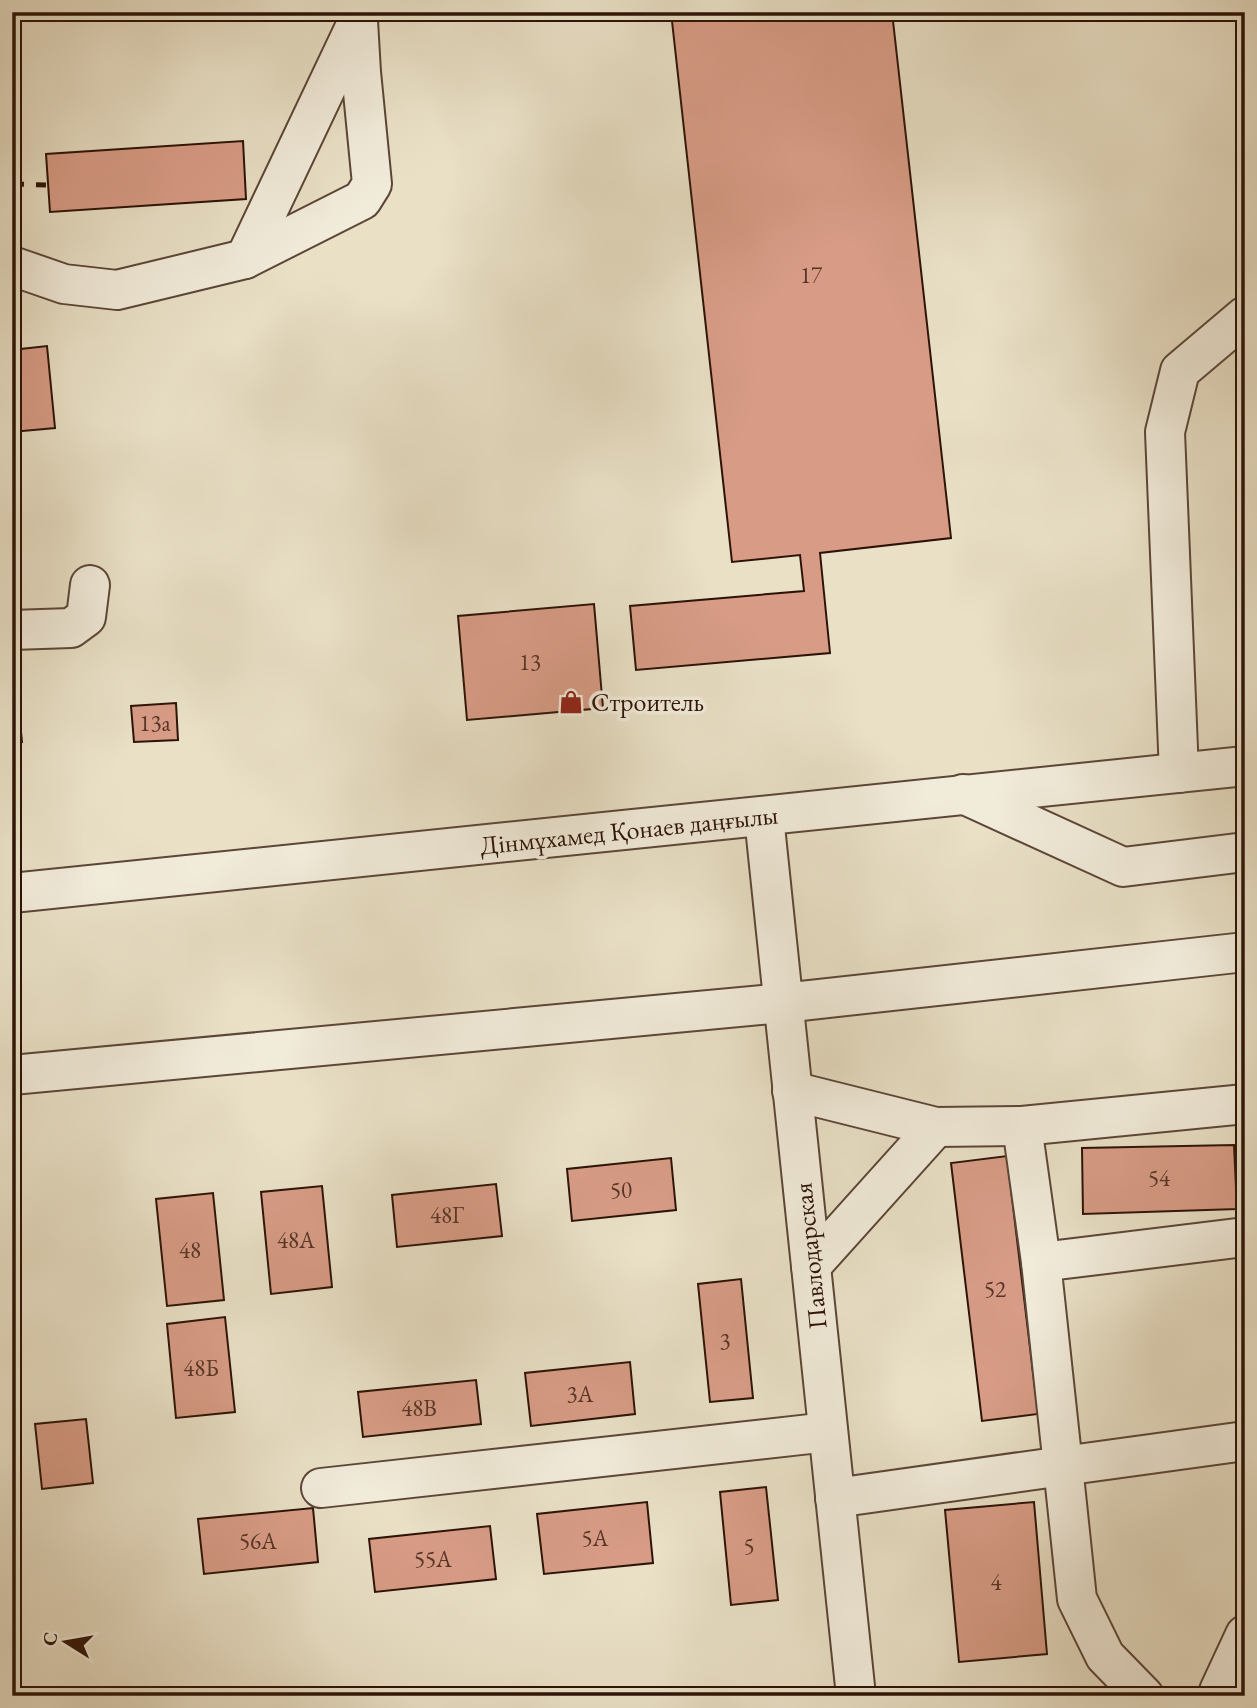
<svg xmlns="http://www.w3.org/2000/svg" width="1257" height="1708" viewBox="0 0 1257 1708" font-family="'EB Garamond',serif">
<rect width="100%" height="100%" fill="#e9e0c6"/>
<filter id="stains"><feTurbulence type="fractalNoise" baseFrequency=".00286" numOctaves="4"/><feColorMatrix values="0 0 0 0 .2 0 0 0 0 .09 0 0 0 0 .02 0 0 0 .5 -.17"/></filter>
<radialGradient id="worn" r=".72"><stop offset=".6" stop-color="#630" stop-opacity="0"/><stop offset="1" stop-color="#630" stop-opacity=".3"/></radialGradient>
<!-- building -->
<g fill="#d89c86" stroke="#2d1307" stroke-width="2">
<path d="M671,12h221l59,526 -131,15 10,100 -194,17 -6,-64 174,-15 -4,-36 -68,7z"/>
<path d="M243,141l3,58 -196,13 -4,-58z"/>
<path d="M47,346l8,82 -43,4v-82z"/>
<path d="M594,604l9,104 -136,12 -9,-104z"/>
<path d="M15,670l7,72 -10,1v-72z"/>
<path d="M176,703l2,37 -44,2 -3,-36z"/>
<path d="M1234,1145l3,64 -154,5 -1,-66z"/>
<path d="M1007,1156l31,258 -56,7 -31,-258z"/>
<path d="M671,1158l5,52 -104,11 -5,-52z"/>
<path d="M496,1184l6,52 -105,11 -5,-52z"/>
<path d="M322,1186l10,101 -61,7 -10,-102z"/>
<path d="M213,1193l11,107 -57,6 -11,-107z"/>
<path d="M741,1279l12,119 -43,4 -12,-118z"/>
<path d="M225,1317l10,95 -59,6 -9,-94z"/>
<path d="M630,1362l5,52 -104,12 -6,-53z"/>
<path d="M476,1380l5,44 -118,13 -5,-45z"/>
<path d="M86,1419l7,64 -51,6 -7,-65z"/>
<path d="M766,1487l12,113 -47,5 -11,-113z"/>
<path d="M647,1502l6,61 -109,11 -7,-60z"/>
<path d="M1034,1502l13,152 -88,8 -14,-152z"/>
<path d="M313,1508l5,54 -114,12 -6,-55z"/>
<path d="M490,1526l6,53 -121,13 -6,-53z"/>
</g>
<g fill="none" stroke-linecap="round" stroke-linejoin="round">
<!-- minor casing -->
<g stroke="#5c4637" stroke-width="42">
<g id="minor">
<path d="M245,259l112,-236"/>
<path d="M12,266l52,18 53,6 128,-31 117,-59 10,-16 -11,-112 -3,-51 1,-9"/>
<path d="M12,630l59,-2 15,-11 4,-32"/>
<path d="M1179,773l-14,-341 15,-61 65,-55"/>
<path d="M963,794l160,73 122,-15"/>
<path d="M764,817l92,879"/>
<path d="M12,893c411,-42 822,-85 1233,-127"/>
<path d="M12,1075l771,-72 462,-51"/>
<path d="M792,1091l144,36 86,-1 223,-22"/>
<path d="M1022,1126l19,136"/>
<path d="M811,1266l125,-139"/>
<path d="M321,1488l507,-56"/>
<path d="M835,1498l228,-32 -22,-204 204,-25"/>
<path d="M1219,1691l26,-56"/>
<path d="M1144,1696l-39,-40 -28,-57 -14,-133 182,-25"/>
</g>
</g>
<!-- minor -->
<use href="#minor" stroke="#f1ebda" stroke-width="38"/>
<!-- rail -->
<path stroke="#2d1307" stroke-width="5" stroke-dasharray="12 12" stroke-linecap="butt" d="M12,184l34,1"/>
</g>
<!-- icons -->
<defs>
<g id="shop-bare" transform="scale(1.89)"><path d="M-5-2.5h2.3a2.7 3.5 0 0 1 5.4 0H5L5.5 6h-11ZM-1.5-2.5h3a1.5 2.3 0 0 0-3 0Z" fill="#8f2418" stroke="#f1ebda" stroke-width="2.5" paint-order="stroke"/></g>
</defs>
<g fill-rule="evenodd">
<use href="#shop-bare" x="571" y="702"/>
</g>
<g text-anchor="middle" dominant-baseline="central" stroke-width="7" stroke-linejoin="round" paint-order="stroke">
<!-- number labels -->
<g font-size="23" fill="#583527">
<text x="811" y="275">17</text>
<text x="530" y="662">13</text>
<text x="155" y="723">13а</text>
<text x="1159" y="1178">54</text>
<text x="621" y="1190">50</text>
<text x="447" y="1215">48Г</text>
<text x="296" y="1240">48А</text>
<text x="190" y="1250">48</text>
<text x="995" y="1289">52</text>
<text x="725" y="1341">3</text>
<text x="201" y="1368">48Б</text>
<text x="580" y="1394">3А</text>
<text x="419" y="1408">48В</text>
<text x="595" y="1538">5А</text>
<text x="258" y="1541">56А</text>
<text x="749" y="1546">5</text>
<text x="433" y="1559">55А</text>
<text x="996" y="1582">4</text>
</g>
<!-- poi labels -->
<g font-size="26" fill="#2d1307" stroke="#f1ebda" text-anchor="start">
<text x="591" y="702">Строитель</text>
</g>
<!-- street labels -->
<g font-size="26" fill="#2d1307" stroke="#f1ebda">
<text transform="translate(629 830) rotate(-6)">Дінмұхамед Қонаев даңғылы</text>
<text transform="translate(810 1256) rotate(-96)">Павлодарская</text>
</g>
</g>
<!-- margin -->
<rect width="1257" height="1708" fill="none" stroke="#e9e0c6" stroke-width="42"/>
<rect x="14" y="14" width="1229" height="1680" fill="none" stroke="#2d1307" stroke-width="3.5"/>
<rect x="21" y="21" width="1215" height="1666" fill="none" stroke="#2d1307" stroke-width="2"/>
<!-- north arrow -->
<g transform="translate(66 1642) rotate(281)" stroke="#f1ebda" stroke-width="5" paint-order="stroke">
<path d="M0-5L12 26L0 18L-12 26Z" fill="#2d1307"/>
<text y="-10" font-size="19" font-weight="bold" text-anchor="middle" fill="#2d1307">С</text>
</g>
<rect width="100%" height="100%" filter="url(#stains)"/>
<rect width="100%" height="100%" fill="url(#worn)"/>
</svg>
